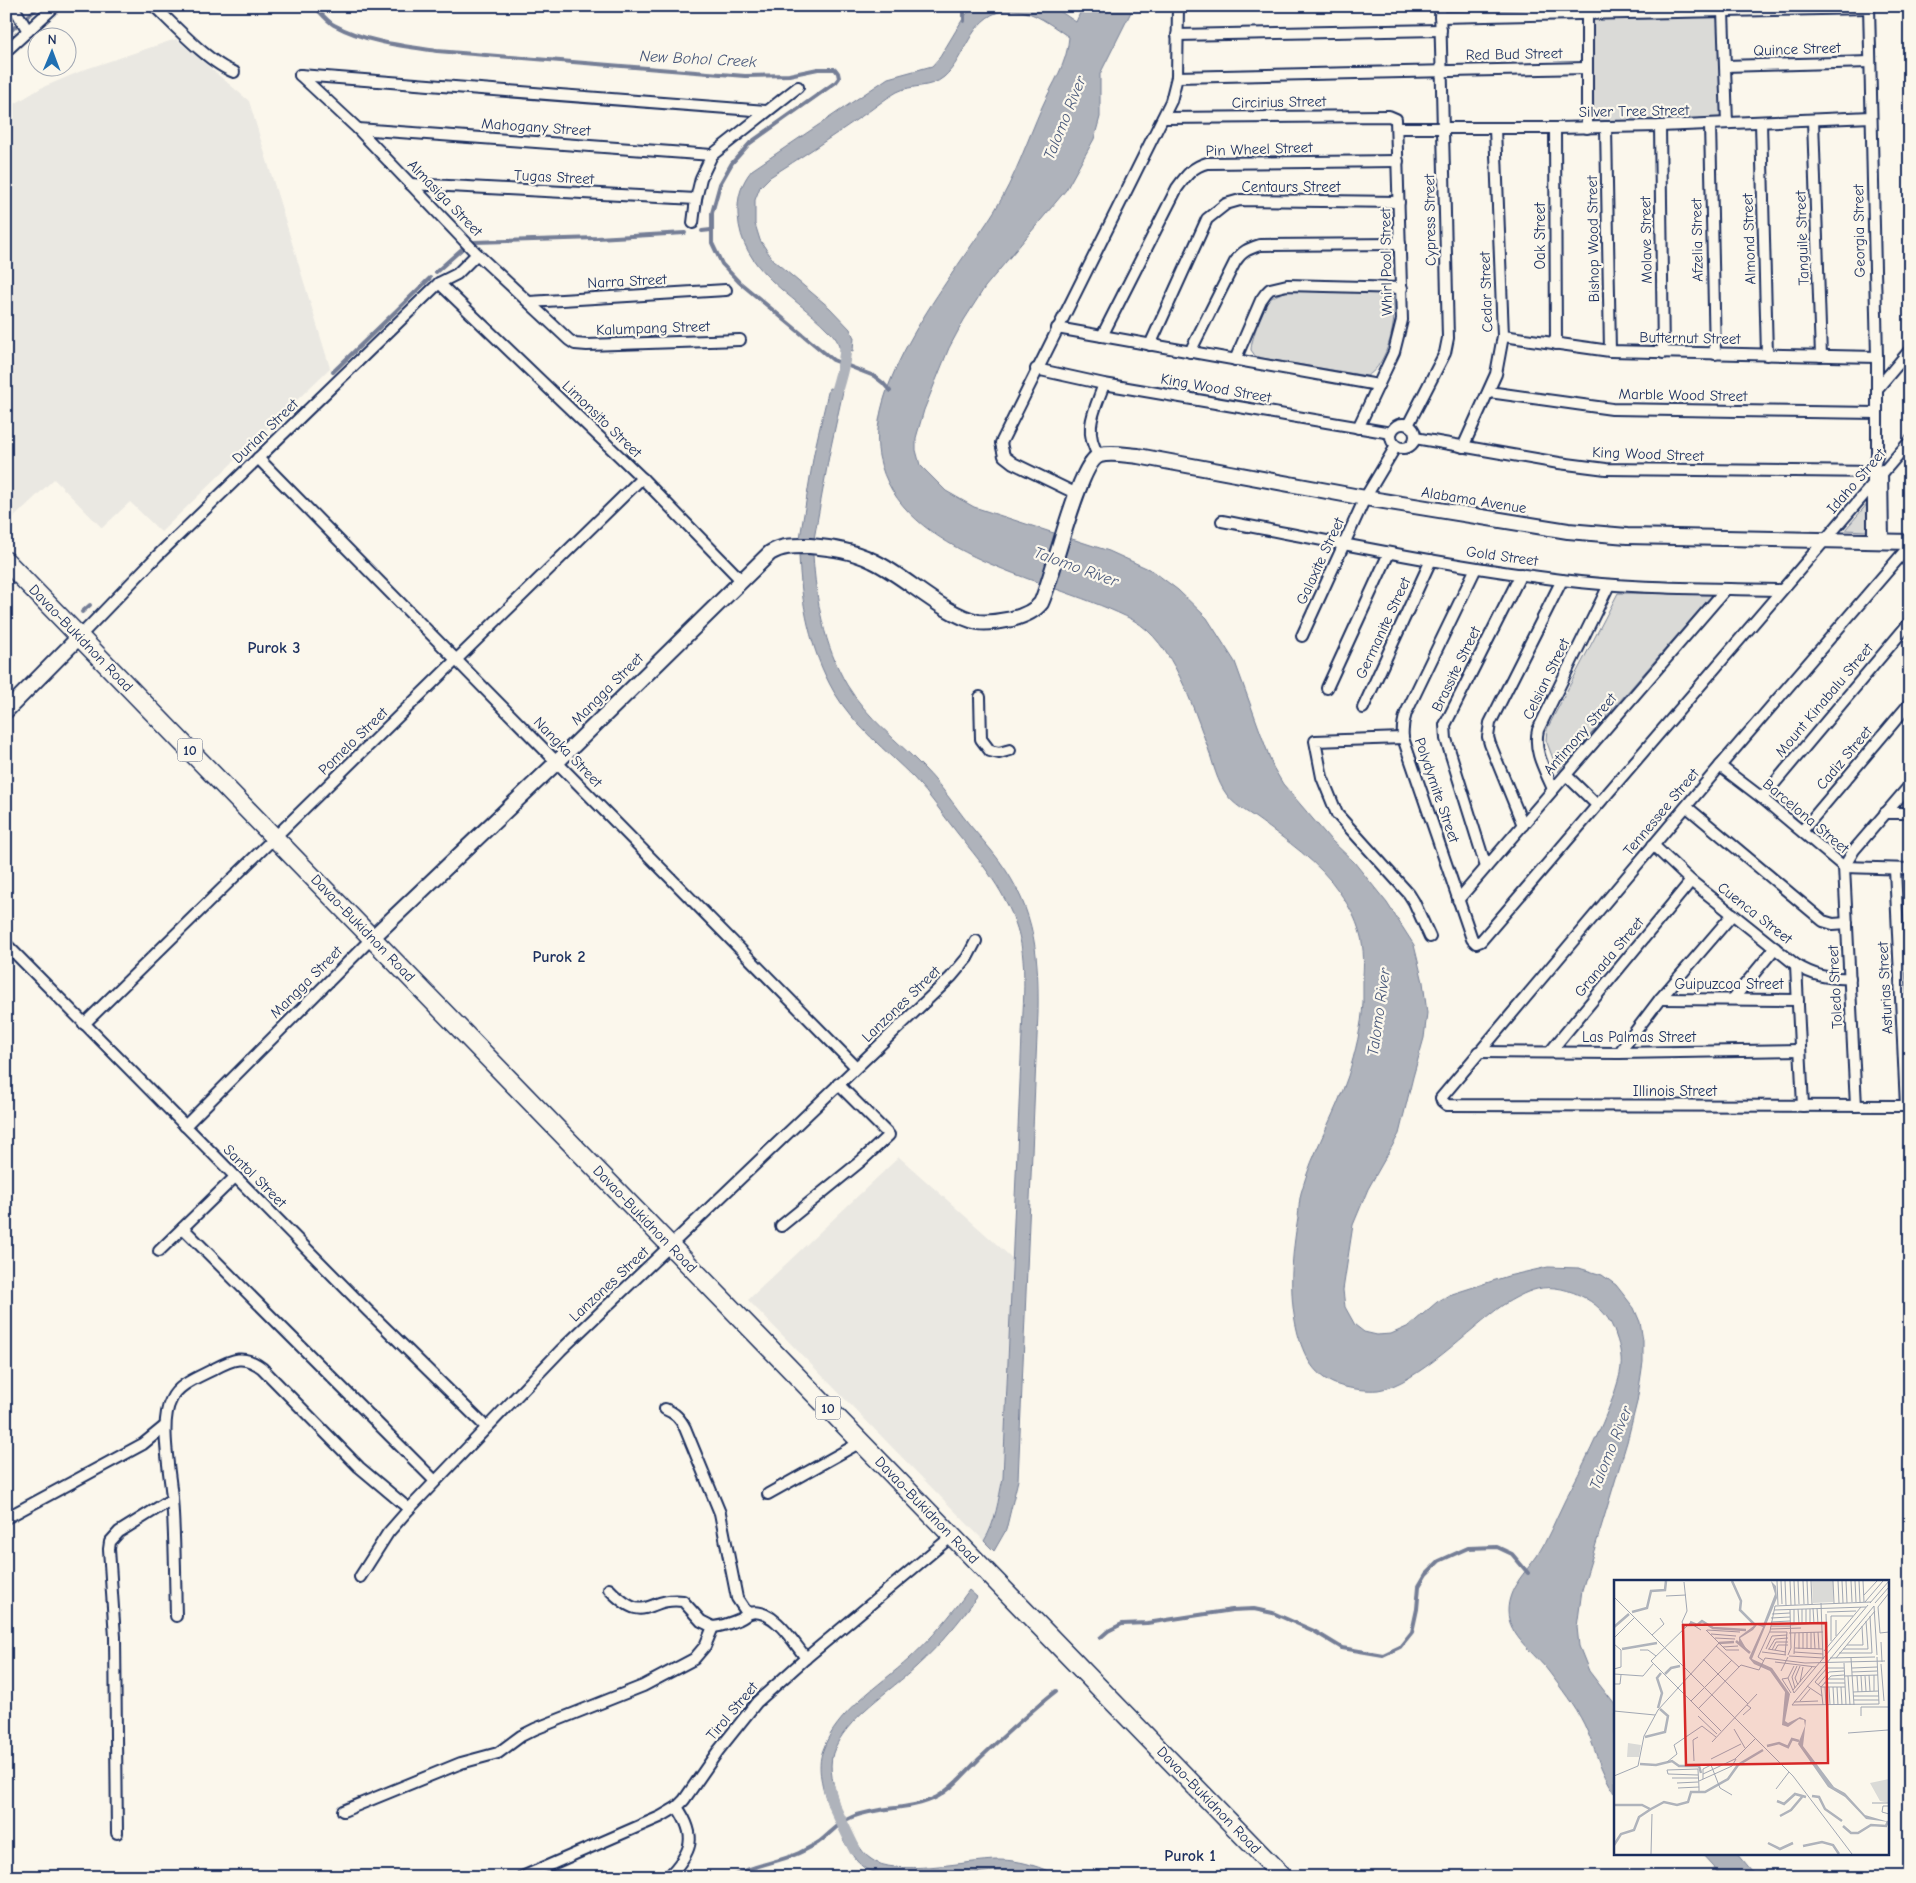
<svg xmlns="http://www.w3.org/2000/svg" width="1916" height="1883" viewBox="0 0 1916 1883" font-family="'Comic Neue',sans-serif">
<rect width="100%" height="100%" fill="#fbf7ec"/>
<filter id="ink" filterUnits="userSpaceOnUse"><feTurbulence type="fractalNoise" baseFrequency=".02" numOctaves="2"/><feDisplacementMap in="SourceGraphic" scale="10" xChannelSelector="R" yChannelSelector="G"/><feConvolveMatrix kernelMatrix="1 2 1 2 8 2 1 2 1" color-interpolation-filters="sRGB"/></filter>
<g filter="url(#ink)">
<!-- built -->
<g fill="#eae8e2">
<path d="M176,39l73,62 81,267 -169,164 -31,-30 -28,26 -48,-49 -48,46v-416l35,-21 45,-19z"/>
<path d="M899,1157l113,101 -9,220 -9,41 -4,13 -6,9 -236,-241z"/>
</g>
<!-- green -->
<g fill="#dadad7" stroke="#7a849a">
<path d="M1718,16l3,102 -127,4 -4,-103z"/>
<path d="M1288,291l98,2 7,3c5,22 -5,69 -26,80l-111,-19 -5,-7c0,-10 12,-44 19,-51 5,-4 12,-6 18,-8z"/>
<path d="M1868,503l-1,28 -22,-1z"/>
<path d="M1618,593l95,1 -155,178 -12,-32 1,-11z"/>
</g>
<!-- water -->
<g fill="#afb3bb" stroke="#747e96">
<path d="M974,6h78l24,16 7,-16h51l-34,68v43l-6,22 -28,51 -81,97 -21,33 -15,28 -25,62 -8,28v12l4,15 26,26 28,16 135,44 44,20 25,19 29,28 28,44 38,105 10,17 47,55 24,23 33,41 27,42 9,37 4,31 -3,25 -11,39 -14,57 -31,55 -15,36 -10,65 2,17 10,18 9,7 13,3 14,-1 18,-8 28,-24 12,-7 59,-19 40,-9 31,1 23,7 14,10 18,23 6,14 3,19v21l-6,40 -10,40 -45,148 -5,37 2,19 10,25 26,34v88c-15,-21 -20,-46 -31,-69 -9,-18 -23,-36 -35,-52 -14,-19 -41,-36 -41,-61 0,-23 17,-38 29,-55 11,-17 19,-38 28,-56 18,-34 35,-68 48,-103 2,-6 6,-18 7,-24 3,-13 0,-26 -4,-37 -5,-17 -15,-29 -31,-38 -14,-8 -33,-13 -48,-9 -12,3 -24,10 -34,16 -32,22 -87,80 -125,85 -11,1 -26,-1 -37,-4 -26,-7 -38,-30 -44,-56 -9,-37 -5,-75 1,-112 1,-9 1,-17 3,-25 11,-41 34,-78 47,-117 7,-23 14,-50 15,-74 0,-9 0,-17 0,-26 1,-16 1,-33 -5,-49 -4,-12 -11,-24 -18,-34 -20,-30 -54,-53 -84,-75 -10,-7 -22,-13 -29,-23 -10,-13 -14,-32 -19,-47 -15,-41 -35,-106 -75,-128 -78,-41 -234,-61 -254,-164 -14,-77 77,-183 116,-246 20,-32 32,-69 47,-103 11,-25 25,-42 27,-70 -20,-13 -40,-31 -66,-26 -33,6 -37,47 -59,66 -14,12 -32,7 -47,15 -13,7 -25,18 -38,26 -29,20 -59,40 -89,59l-10,10 -5,13v24l5,16 13,20 57,48 20,21 4,9 -1,13 -14,-4c-1,-8 -7,-13 -12,-18 -35,-36 -86,-58 -89,-114 -1,-17 3,-32 14,-45l136,-92 44,-12 8,-9 24,-40z"/>
<path d="M829,388l14,3 -14,65 -15,83 -14,-1 14,-85z"/>
<path d="M799,555h14c3,45 11,91 34,130 20,33 51,56 77,83 17,17 30,37 45,56 7,9 15,17 22,26 43,53 48,97 47,163l-20,467 -12,50 -12,21 -10,-10c12,-19 14,-41 19,-63l20,-466c1,-22 2,-46 -2,-68 -8,-43 -36,-77 -63,-110 -15,-19 -28,-39 -44,-56 -28,-28 -60,-52 -80,-86 -24,-42 -33,-89 -35,-137z"/>
<path d="M969,1590l8,7c-18,25 -37,48 -60,69 -26,25 -72,52 -84,87 -5,16 1,33 5,49l-10,4c-5,-18 -12,-38 -5,-56 13,-38 57,-65 86,-91 23,-21 42,-44 60,-69z"/>
<path d="M853,1835c5,9 9,18 18,24 23,19 97,1 128,1 22,0 42,7 62,17 -9,0 -19,1 -27,0 -13,-2 -25,-7 -38,-6 -31,2 -106,12 -130,-2 -11,-7 -17,-19 -23,-30z"/>
<path d="M1701,1854h37l19,23h-35z"/>
</g>
<!-- pier -->
<path fill="#fbf7ec" d="M1056,530l16,5 -18,57 -15,-6z"/>
<g fill="none" stroke-linecap="round" stroke-linejoin="round">
<!-- stream -->
<g stroke="#747e96" stroke-width="4">
<path d="M314,6c6,6 13,15 20,19 31,17 69,21 103,26l308,25 44,-1 29,-6h17l3,4 1,5 -3,4 -86,61 -18,20 -12,21 -8,29v30l10,21 17,18 94,78 41,16 9,7 7,8"/>
<path d="M964,6v15"/>
<path d="M25,19l14,-13"/>
<path d="M6,35l11,-10"/>
<path d="M702,231l9,-1"/>
<path d="M474,242l123,-4 88,-5"/>
<path d="M436,272l27,-24"/>
<path d="M333,372l97,-94"/>
<path d="M82,612l8,-7"/>
<path d="M1100,1638l8,-7 14,-7 25,-1 85,-13 22,-1 19,4 41,18 28,17 41,7 17,-8 12,-15 5,-23 2,-23 7,-12 13,-13 29,-13 29,-1 15,7 16,19"/>
<path d="M731,1877c20,-12 46,-14 68,-24 6,-3 14,-7 20,-11 11,-8 20,-20 33,-25 27,-11 58,-6 85,-20 16,-9 29,-25 42,-38 25,-23 50,-47 77,-68"/>
</g>
<!-- canal -->
<g stroke="#afb3bb" stroke-width="12">
<path d="M832,406c5,-20 19,-55 11,-73"/>
<path d="M829,1788l4,16 22,46"/>
</g>
<!-- street casing -->
<g stroke="#1b2f5e" stroke-width="14">
<g id="street">
<path d="M13,6l15,25"/>
<path d="M154,6c20,19 56,58 80,66"/>
<path d="M1869,6l8,351v98l-4,17v69"/>
<path d="M1723,11l4,112"/>
<path d="M1587,14v114"/>
<path d="M1440,17l429,-9"/>
<path d="M1177,35l264,-5"/>
<path d="M6,51l49,-45"/>
<path d="M1725,66l145,-4"/>
<path d="M300,75l58,54 119,125 92,86 6,4 12,1 153,-5"/>
<path d="M300,75l466,36"/>
<path d="M1177,77l410,-9"/>
<path d="M1163,118l226,-2 7,3 6,201 -8,32 -36,76"/>
<path d="M1813,120l8,236"/>
<path d="M1761,122l6,233"/>
<path d="M1710,124l5,230"/>
<path d="M1660,126l3,227"/>
<path d="M1606,127l4,224"/>
<path d="M1397,128h158l105,-2 211,-9"/>
<path d="M1555,128l1,216"/>
<path d="M358,129l354,26"/>
<path d="M410,184l286,15"/>
<path d="M693,223l3,-24 5,-21 11,-23 86,-68"/>
<path d="M439,283l203,195 99,102"/>
<path d="M529,302l197,-12"/>
<path d="M1057,328l321,57"/>
<path d="M1102,336l75,-148c9,-12 15,-21 30,-25l191,-2"/>
<path d="M1503,336l107,15 267,6"/>
<path d="M1150,345l57,-126 19,-15 14,-4 159,2"/>
<path d="M1190,352l45,-90c7,-11 13,-13 25,-17l140,-1"/>
<path d="M1235,360l26,-60 5,-7 4,-4 17,-4 115,3"/>
<path d="M1036,369l68,15 287,49"/>
<path d="M1877,389l33,-39"/>
<path d="M1489,392l123,17 265,4"/>
<circle cx="1403" cy="436" r="12"/>
<path d="M1408,425l37,-72 3,-15 -8,-332"/>
<path d="M1415,438l144,25 47,6 273,3"/>
<path d="M1463,447l33,-73 7,-38 -8,-208"/>
<path d="M1099,456c-17,-26 -4,-46 5,-72"/>
<path d="M258,458l598,609"/>
<path d="M1882,470l1,72"/>
<path d="M1077,494l-64,-31 -9,-7 -3,-13 170,-342 6,-24 1,-71"/>
<path d="M1222,521c113,21 225,45 340,59 72,9 146,8 219,10"/>
<path d="M1910,545l-190,221 -279,332 1,3 5,4 463,1"/>
<path d="M1476,568l-70,145c-3,9 -4,16 -3,25l69,201 4,4 5,-2 429,-500"/>
<path d="M80,636l77,-80 282,-273 18,-9 20,-20"/>
<path d="M1302,636l63,-138 31,-52"/>
<path d="M1327,688l62,-135"/>
<path d="M980,697l1,42 9,12 9,2 11,-3"/>
<path d="M1363,708l68,-148"/>
<path d="M1403,738l-88,3 7,36 15,37 72,80 5,8 16,35"/>
<path d="M1720,766l42,32 82,69 66,2"/>
<path d="M1566,775l31,30"/>
<path d="M1553,789c-8,-19 -20,-38 -15,-59l71,-145"/>
<path d="M1762,798l148,-176"/>
<path d="M1687,807l136,114 10,3 14,-1"/>
<path d="M1885,813h25"/>
<path d="M1523,825l-33,-81 -2,-7 2,-14 72,-143"/>
<path d="M1802,831l108,-128"/>
<path d="M1653,845l38,36 105,84c18,11 33,14 54,13"/>
<path d="M1486,867l-40,-128 -1,-14 76,-151"/>
<path d="M1895,869l11,237"/>
<path d="M1458,900l268,-311"/>
<path d="M6,944l362,367 118,116"/>
<path d="M1796,965l7,141"/>
<path d="M1660,999l138,1"/>
<path d="M1733,999l42,-51"/>
<path d="M84,1024l558,-546"/>
<path d="M1478,1052l141,1 181,-3"/>
<path d="M1550,1052l141,-171"/>
<path d="M1619,1053l41,-54 73,-85"/>
<path d="M1856,1106l-12,-239 10,-17 56,-65"/>
<path d="M185,1126l187,-188"/>
<path d="M781,1226l80,-65 28,-26 -51,-51"/>
<path d="M183,1228l252,253"/>
<path d="M159,1251l76,-74"/>
<path d="M665,1409c10,4 15,9 20,19l35,85 17,85 8,12 5,3"/>
<path d="M768,1494l93,-52"/>
<path d="M6,1518l137,-74 22,-18"/>
<path d="M360,1577l28,-44 21,-24 152,-159 390,-373 16,-19 9,-17"/>
<path d="M609,1589c38,39 37,7 74,12l18,20 12,6c10,-1 18,-4 27,-8 3,-1 7,-5 10,-6 23,-6 44,30 56,45"/>
<path d="M176,1616c-1,-39 -1,-79 -4,-118 -2,-26 -13,-76 -1,-98 7,-16 28,-23 43,-31 19,-10 30,-15 48,-1l97,99 50,42"/>
<path d="M343,1811l118,-48 37,-10 23,-17 14,-7 108,-43 51,-27 11,-13 8,-19"/>
<path d="M117,1833l-2,-196 -6,-88 1,-7 9,-10 53,-33"/>
<path d="M522,1877l138,-60 17,-10 7,-7 34,-49 39,-49 49,-44 146,-122"/>
<path d="M668,1877c24,-25 30,-40 9,-70"/>
</g>
</g>
<!-- secondary casing -->
<g stroke="#1b2f5e" stroke-width="18">
<g id="secondary">
<path d="M6,711l74,-75"/>
<path d="M372,938l184,-175 214,-210c13,-8 26,-7 40,-7 23,2 43,5 63,15 34,16 69,53 105,61 11,2 23,-1 34,-3 11,-3 22,-7 29,-16 12,-24 37,-141 59,-148 11,-3 26,0 38,1l227,42 203,33 59,5 283,6"/>
</g>
</g>
<!-- highway casing -->
<g stroke="#1b2f5e" stroke-width="21">
<path id="highway" d="M6,561l1277,1316"/>
</g>
<!-- street -->
<use href="#street" stroke="#fbf7ec" stroke-width="10"/>
<!-- secondary -->
<use href="#secondary" stroke="#fbf7ec" stroke-width="14"/>
<!-- highway -->
<use href="#highway" stroke="#fbf7ec" stroke-width="18"/>
</g>
</g>
<g text-anchor="middle" dominant-baseline="central" stroke-width="4.5" stroke-linejoin="round" paint-order="stroke">
<!-- shield labels -->
<g fill="#fbf7ec" stroke="#5e6b89" stroke-width="1">
<rect x="177.5" y="738.5" width="25" height="23" rx="4"/>
<rect x="815.5" y="1396.5" width="25" height="23" rx="4"/>
</g>
<g font-size="14" font-weight="bold" fill="#1b2f5e">
<text x="190" y="750">10</text>
<text x="828" y="1408">10</text>
</g>
<!-- street labels -->
<g font-size="15" fill="#1b2f5e" stroke="#fbf7ec">
<text transform="translate(1797 49) rotate(-2)">Quince Street</text>
<text transform="translate(1514 54) rotate(-1)">Red Bud Street</text>
<text transform="translate(1279 102) rotate(-1)">Circirius Street</text>
<text transform="translate(1634 111) rotate(-1)">Silver Tree Street</text>
<text transform="translate(536 127) rotate(4)">Mahogany Street</text>
<text transform="translate(1259 149) rotate(-2)">Pin Wheel Street</text>
<text transform="translate(554 177) rotate(3)">Tugas Street</text>
<text x="1291" y="187">Centaurs Street</text>
<text transform="translate(445 198) rotate(46)">Almasiga Street</text>
<text transform="translate(1430 220) rotate(-91)">Cypress Street</text>
<text transform="translate(1859 231) rotate(-91)">Georgia Street</text>
<text transform="translate(1540 236) rotate(-90)">Oak Street</text>
<text transform="translate(1802 238) rotate(-92)">Tanguile Street</text>
<text transform="translate(1593 239) rotate(-91)">Bishop Wood Street</text>
<text transform="translate(1749 239) rotate(-92)">Almond Street</text>
<text transform="translate(1646 240) rotate(-91)">Molave Street</text>
<text transform="translate(1697 240) rotate(-91)">Afzelia Street</text>
<text transform="translate(1386 262) rotate(-91)">Whirl Pool Street</text>
<text transform="translate(627 281) rotate(-3)">Narra Street</text>
<text transform="translate(1486 292) rotate(-92)">Cedar Street</text>
<text transform="translate(653 328) rotate(-2)">Kalumpang Street</text>
<text transform="translate(1690 338) rotate(1)">Butternut Street</text>
<text transform="translate(1216 388) rotate(10)">King Wood Street</text>
<text transform="translate(1683 395) rotate(1)">Marble Wood Street</text>
<text transform="translate(602 419) rotate(44)">Limonsito Street</text>
<text transform="translate(265 431) rotate(-44)">Durian Street</text>
<text transform="translate(1648 454) rotate(2)">King Wood Street</text>
<text transform="translate(1856 481) rotate(-49)">Idaho Street</text>
<text transform="translate(1474 500) rotate(9)">Alabama Avenue</text>
<text transform="translate(1502 556) rotate(8)">Gold Street</text>
<text transform="translate(1320 561) rotate(-65)">Galaxite Street</text>
<text transform="translate(1383 628) rotate(-65)">Germanite Street</text>
<text transform="translate(81 638) rotate(46)">Davao-Bukidnon Road</text>
<text transform="translate(1456 669) rotate(-64)">Brassite Street</text>
<text transform="translate(1546 679) rotate(-64)">Celsian Street</text>
<text transform="translate(607 689) rotate(-45)">Mangga Street</text>
<text transform="translate(1824 700) rotate(-50)">Mount Kinabalu Street</text>
<text transform="translate(1580 734) rotate(-49)">Antimony Street</text>
<text transform="translate(353 741) rotate(-44)">Pomelo Street</text>
<text transform="translate(568 752) rotate(46)">Nangka Street</text>
<text transform="translate(1844 758) rotate(-50)">Cadiz Street</text>
<text transform="translate(1437 790) rotate(71)">Polydymite Street</text>
<text transform="translate(1661 812) rotate(-50)">Tennessee Street</text>
<text transform="translate(1806 816) rotate(40)">Barcelona Street</text>
<text transform="translate(1755 913) rotate(38)">Cuenca Street</text>
<text transform="translate(363 928) rotate(46)">Davao-Bukidnon Road</text>
<text transform="translate(1609 957) rotate(-50)">Granada Street</text>
<text transform="translate(306 982) rotate(-45)">Mangga Street</text>
<text x="1729" y="984">Guipuzcoa Street</text>
<text transform="translate(1835 987) rotate(-93)">Toledo Street</text>
<text transform="translate(1885 988) rotate(-93)">Asturias Street</text>
<text transform="translate(901 1004) rotate(-44)">Lanzones Street</text>
<text x="1639" y="1037">Las Palmas Street</text>
<text x="1675" y="1091">Illinois Street</text>
<text transform="translate(255 1176) rotate(45)">Santol Street</text>
<text transform="translate(645 1219) rotate(46)">Davao-Bukidnon Road</text>
<text transform="translate(609 1284) rotate(-43)">Lanzones Street</text>
<text transform="translate(927 1510) rotate(46)">Davao-Bukidnon Road</text>
<text transform="translate(732 1711) rotate(-50)">Tirol Street</text>
<text transform="translate(1209 1800) rotate(46)">Davao-Bukidnon Road</text>
</g>
<!-- water labels -->
<g font-size="16" font-style="italic" fill="#47577a" stroke="#fbf7ec">
<text transform="translate(698 59) rotate(3)">New Bohol Creek</text>
<text transform="translate(1065 118) rotate(-68)">Talomo River</text>
<text transform="translate(1076 567) rotate(20)">Talomo River</text>
<text transform="translate(1379 1012) rotate(-82)">Talomo River</text>
<text transform="translate(1611 1448) rotate(-68)">Talomo River</text>
</g>
<!-- neighbourhood labels -->
<g font-size="16" font-weight="bold" fill="#1b2f5e" stroke="#fbf7ec">
<text x="274" y="648">Purok 3</text>
<text x="559" y="957">Purok 2</text>
<text x="1190" y="1856">Purok 1</text>
</g>
</g>
<!-- overview -->
<g transform="translate(1614 1580)">
<rect width="275" height="275" fill="#fbf7ec"/>
<path d="M198,1h21v21l-20,1zM14,163l13,2 -2,12h-12zM275,199v24l-9,-2 -10,-18z" fill="#dadad7"/>
<path d="M157,1l5,5 1,12 -25,61 20,9 18,26 -5,27 3,2 12,-6 6,3 -3,26 31,41 11,6 20,22 24,7 -23,-3 -21,-22 -17,-10 -30,-43 7,-18 -1,-6 -5,-1 -11,8 -6,-2 3,-33 -15,-21 -16,-7 -5,-6 14,-31 -6,-2 -4,5 -13,8 7,12 -8,-7v-6l16,-12h8l12,-31z" fill="#afb3bb"/>
<path fill="none" stroke="#afb3bb" stroke-width="2.5" d="M118,1l9,20 -1,9 15,15M18,32l15,-4 4,-17 14,-1 1,-9M76,42l7,3 5,-4 11,7 33,2M0,47l15,-13M122,61l14,12M105,63l15,-1M8,69l35,-6M51,94l6,-6 9,-2M44,128l4,-15 -5,-15 4,-5M31,157l20,-5 3,-16 -8,-7M153,166l12,-3 9,4 4,-8 7,2M26,184l16,1 16,-4 7,5h20l2,7M198,216l7,1 6,12 17,12M163,221l7,3 11,-10 11,3M0,225h28l8,4M166,236l11,-6 11,-13M229,246l8,7h7l13,-8 15,1 2,-5M154,263l12,6 13,-6M0,265l7,-11 13,-4 5,-13 12,-8 13,-7 13,3 11,-3 3,-10h14l23,-13 10,-14 25,-15M189,266l19,-4 11,3 6,9"/>
<path fill="none" stroke="#a1a7b3" stroke-width="1" d="M163,1l1,24M167,1l1,23M171,1l1,24M176,1l1,24M180,1l1,24M184,1l1,23M189,1l1,23M193,1l1,23M197,1l1,23M219,1l1,22M224,1l1,22M228,1l1,22M232,1l1,22M237,1l1,21M241,1l1,21M245,1l1,21M249,1l1,21M70,2l3,29 -5,11 3,6M275,13l-11,14 2,26 9,-1M250,15l13,-14M52,16l20,-1M0,17l179,179 59,78M251,22l18,-21M207,23l2,56M256,23l19,-22M261,23l14,-16M260,26l3,49M199,28l1,16M203,28l1,16M180,29v15M184,29l1,15M188,29v15M192,29v15M196,29v15M160,30l92,-3M213,32l29,-1M158,34l18,-1M212,34l1,31M157,38l19,-1M222,40v16M157,42l19,-1M176,45l32,-2M157,46h19M248,46l1,19M157,49l30,-1M87,50l-11,-7 -39,38 70,70M92,50l20,20h13M93,50l33,2M156,52h17l-2,23M193,52v17M197,52v17M200,52l1,17M204,52l1,17M175,53l34,-1M185,53v16M189,53v16M97,54l25,2M38,55l12,-11 -4,-6M0,58l20,-20M101,58l20,1M217,61v-25h22M267,62l1,20M0,64l7,6v17l-7,2M233,65h16M102,66l23,21M109,67l15,-1M181,68l28,1M152,69l6,-13 15,-1M154,69l18,3M155,69l6,-10 13,-1M229,69h25l-2,-28M26,70h8l8,6M158,70l4,-8h12M161,70l3,-5h10M210,71l37,-44M148,72l24,3M180,72l29,2M225,73h33l-2,-37M180,74l1,-21M174,75l3,-7 -1,-38M175,76l35,2M263,77l2,47M216,78l45,-1M222,78l39,-47M237,78l3,47M89,79l45,45M150,81l-6,-4 12,-26 5,-25 96,-4M161,82l41,5M230,83l2,42M267,84l3,37M180,86l-6,12 6,15 74,-88M238,88l25,-1M167,91l7,-14M238,92l25,-1M0,94l29,2 10,-12M255,95l1,16M260,95v16M230,96l34,-1M234,96l2,29M243,96l1,16M247,96l1,16M251,96l1,15M174,98l-6,1 9,14M214,99h16M186,102l3,-15M201,102l12,-14h17M201,102l6,5h24M210,103h21M0,104h6l1,-9M184,105l-3,-7 5,-12M204,105l11,-13 15,-1M193,106l15,10M207,107l10,-11 13,-1M207,107l2,18M211,107l1,18M215,107l1,18M219,107l1,18M223,107l1,18M227,107l1,18M181,108l-3,-11 5,-11M179,110l19,-23M239,112l26,-1M239,116h26M240,120h25M77,121l41,-41M186,121l10,-12M180,122l24,-1M178,125l82,-99M178,125l87,-1M84,129l43,-44 18,5 6,-12 40,5 80,-2M0,131l41,4M275,133v25M129,135l8,-7 -4,-3M84,136l19,18M247,136v-9h28M120,149l11,19M234,153l40,-3M98,162l45,-48M97,179l30,-15M80,181l-1,-21 5,-3M53,182l10,-8 -3,-9 28,-19 14,11M89,194l32,-15 20,-20M84,195l-30,-1 -1,-4 31,-1v1l1,17v4M0,196l24,-10 6,-30 14,-26 61,-67M58,198h27M89,199v-10l8,-4 9,23 12,7M85,201l33,-15 4,-7M63,203l21,-1M64,208l21,-1M162,209l13,-17M258,223h17M275,226h-6l-1,6 7,2M37,274l1,-40"/>
<path fill="#d62828" fill-opacity="0.15" stroke="#d62828" stroke-width="2.5" d="M212,43l2,140 -142,2 -3,-140z"/>
<rect width="275" height="275" fill="none" stroke="#1b2f5e" stroke-width="2.5"/>
</g>
<!-- margin -->
<rect width="1916" height="1883" fill="none" stroke="#fbf7ec" stroke-width="25"/>
<rect x="12" y="12" width="1891" height="1858" fill="none" stroke="#1b2f5e" stroke-width="2" filter="url(#ink)"/>
<!-- north arrow -->
<g transform="translate(52 52) rotate(1)"><circle r="24" fill="#fbf7ec" stroke="#a1a7b3"/>
<path d="M0-4L9 19L0 12L-9 19Z" fill="#1f6fb2"/>
<text y="-8" font-size="14" font-weight="bold" text-anchor="middle" fill="#1b2f5e">N</text>
</g>
</svg>
